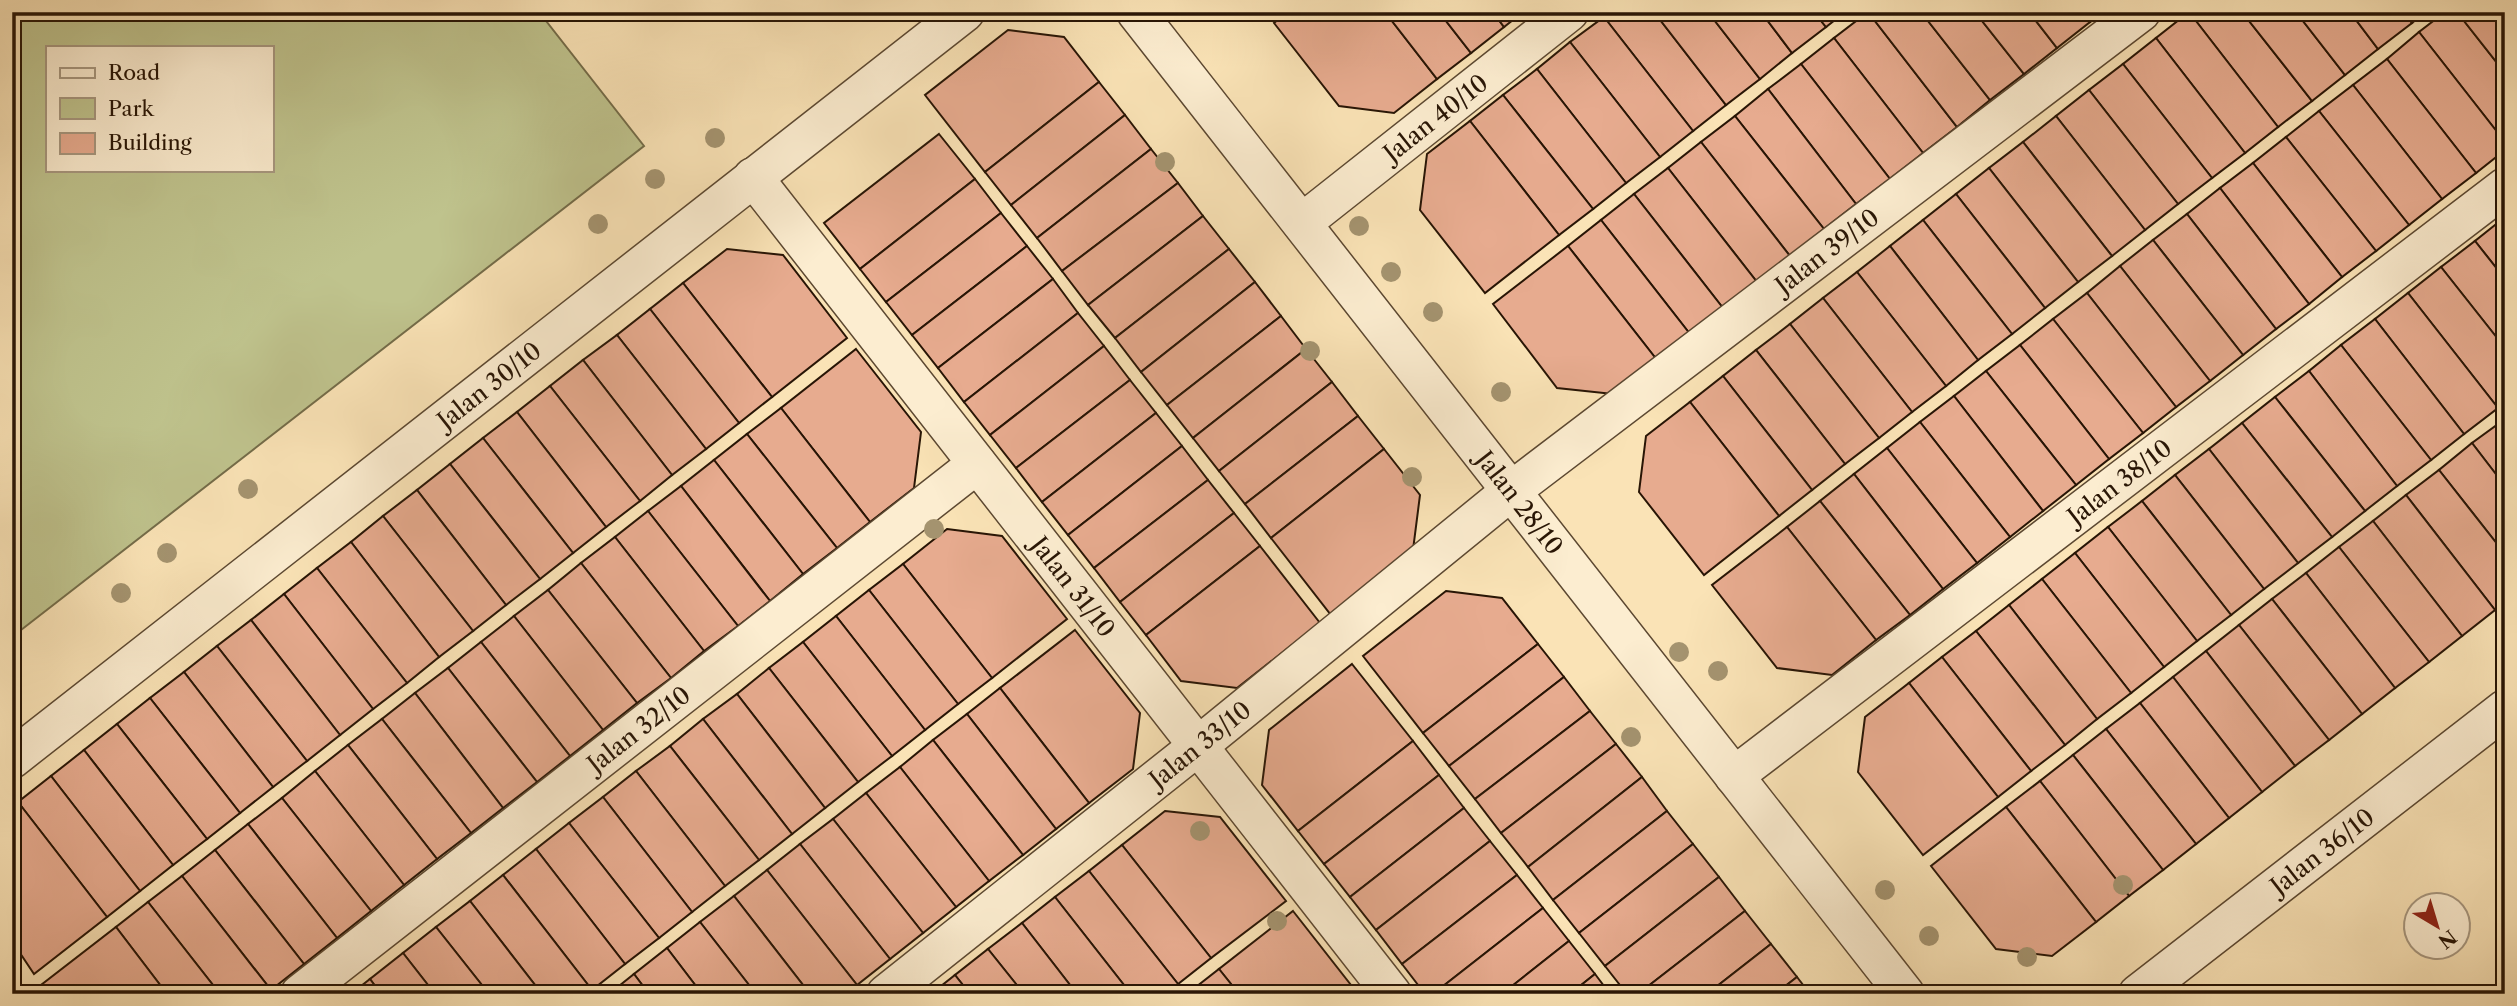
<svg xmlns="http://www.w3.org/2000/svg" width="2517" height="1006" viewBox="0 0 2517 1006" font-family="'Libre Caslon Text',serif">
<rect width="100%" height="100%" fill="#fae3b6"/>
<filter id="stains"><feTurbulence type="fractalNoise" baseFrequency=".00286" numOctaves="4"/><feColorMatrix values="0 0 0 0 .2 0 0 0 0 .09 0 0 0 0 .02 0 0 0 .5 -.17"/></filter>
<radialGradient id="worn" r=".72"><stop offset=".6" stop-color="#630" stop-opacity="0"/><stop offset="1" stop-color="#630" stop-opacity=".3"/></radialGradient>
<!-- green -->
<path fill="#bfc38d" stroke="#746c49" stroke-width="2" fill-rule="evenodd" d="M12,12h527l105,134 -632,491zM47,47h224v123h-224z"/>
<!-- building -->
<g fill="#e7ab8f" stroke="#281505" stroke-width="2">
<path d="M1287,12h98l52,67 -43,34 -55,-7 -65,-83z"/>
<path d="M1385,12h54l32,41 -34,26z"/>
<path d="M1439,12h54l11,15 -33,26z"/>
<path d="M1493,12h30l-19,15z"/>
<path d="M1610,12h44l72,93 -33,26 -89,-114z"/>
<path d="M1654,12h54l52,67 -34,26z"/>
<path d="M1708,12h53l31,41 -32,26z"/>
<path d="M1761,12h53l12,15 -34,26z"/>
<path d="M1814,12h31l-19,15z"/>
<path d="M1868,12l89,115 -34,26 -89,-115z"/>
<path d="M1868,12h53l69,88 -33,27z"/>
<path d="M1921,12h54l49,62 -34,26z"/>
<path d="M1975,12h54l28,36 -33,26z"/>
<path d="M2029,12h53l8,10 -33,26z"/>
<path d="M2082,12h21l-13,10z"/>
<path d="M2189,12h53l70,89 -34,26z"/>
<path d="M2189,12l89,115 -33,26 -89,-115z"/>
<path d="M2242,12h54l49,63 -33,26z"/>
<path d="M2296,12h54l28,37 -33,26z"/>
<path d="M2350,12h54l8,11 -34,26z"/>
<path d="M2404,12h21l-13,11z"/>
<path d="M2445,12h12l48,61v69l-86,-110z"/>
<path d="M2457,12h48v61z"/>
<path d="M1604,17l89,114 -33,26 -90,-115z"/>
<path d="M1008,30l56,7 35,45 -114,90 -60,-77z"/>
<path d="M2419,32l86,110v8l-29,23 -89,-114z"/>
<path d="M1834,38l89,115 -33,26 -89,-115z"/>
<path d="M2156,38l89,115 -33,25 -89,-114z"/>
<path d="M1570,42l90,115 -34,26 -89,-114z"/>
<path d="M2387,59l89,114 -34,26 -89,-114z"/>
<path d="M1801,64l89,115 -34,25 -88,-115z"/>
<path d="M2123,64l89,114 -34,26 -89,-114z"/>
<path d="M1537,69l89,114 -33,26 -90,-114z"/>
<path d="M1099,82l26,33 -114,90 -26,-33z"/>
<path d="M2353,85l89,114 -33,26 -90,-114z"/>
<path d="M1768,89l88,115 -32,25 -89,-113z"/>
<path d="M2089,90l89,114 -33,26 -89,-114z"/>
<path d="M1503,95l90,114 -34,26 -89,-114z"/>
<path d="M2319,111l90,114 -33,26 -90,-114z"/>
<path d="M1125,115l26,34 -114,89 -26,-33z"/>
<path d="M1735,116l89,113 -34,27 -89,-114z"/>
<path d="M2056,116l89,114 -33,26 -89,-114z"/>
<path d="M1470,121l89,114 -74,58 -65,-83 7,-56z"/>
<path d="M939,134l36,45 -115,90 -36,-46z"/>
<path d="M2286,137l90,114 -34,26 -89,-114z"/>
<path d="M1701,142l89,114 -33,26 -89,-114z"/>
<path d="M2023,142l89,114 -34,26 -89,-114z"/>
<path d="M1151,149l27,34 -116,88 -25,-33z"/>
<path d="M2253,163l89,114 -33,27 -89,-116z"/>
<path d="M1668,168l89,114 -34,26 -89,-114z"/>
<path d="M1989,168l89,114 -33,26 -89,-114z"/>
<path d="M975,179l26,34 -115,89 -26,-33z"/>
<path d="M1178,183l25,33 -115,89 -26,-34z"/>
<path d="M2220,188l89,116 -33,25 -89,-115z"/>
<path d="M1634,194l89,114 -33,26 -89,-114z"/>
<path d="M1956,194l89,114 -33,26 -89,-114z"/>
<path d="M1001,213l26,33 -115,89 -26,-33z"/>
<path d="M2187,214l89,115 -33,26 -90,-115z"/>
<path d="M1203,216l26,33 -114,89 -27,-33z"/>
<path d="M2505,217v62l-30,-38z"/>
<path d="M1601,220l89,114 -33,26 -89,-114z"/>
<path d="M1923,220l89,114 -34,26 -88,-114z"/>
<path d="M2153,240l90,115 -33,26 -90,-115z"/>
<path d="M2475,241l30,38v69l-64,-81z"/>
<path d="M1027,246l26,33 -115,89 -26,-33z"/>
<path d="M1568,246l89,114 -44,34 -56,-6 -64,-84z"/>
<path d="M1890,246l88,114 -32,26 -89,-114z"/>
<path d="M727,249l56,6 64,83 -75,59 -89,-114z"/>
<path d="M1229,249l26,33 -114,90 -26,-34z"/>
<path d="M2120,266l90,115 -34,26 -89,-114z"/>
<path d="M2441,267l64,81v54l-7,6 -90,-115z"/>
<path d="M1857,272l89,114 -34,26 -89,-114z"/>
<path d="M1053,279l25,34 -114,89 -26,-34z"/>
<path d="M1255,282l26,34 -114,89 -26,-33z"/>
<path d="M683,283l89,114 -33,26 -89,-114z"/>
<path d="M2087,293l89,114 -33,26 -90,-114z"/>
<path d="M2408,293l90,115 -34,26 -89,-115z"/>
<path d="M1823,298l89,114 -33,26 -89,-114z"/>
<path d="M650,309l89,114 -33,26 -89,-114z"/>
<path d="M1078,313l26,33 -114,89 -26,-33z"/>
<path d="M1281,316l25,33 -113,89 -26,-33z"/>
<path d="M2053,319l90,114 -34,26 -89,-114z"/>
<path d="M2375,319l89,115 -33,26 -90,-115z"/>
<path d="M1790,324l89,114 -34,26 -89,-114z"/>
<path d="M617,335l89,114 -34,26 -89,-115z"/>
<path d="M2020,345l89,114 -33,26 -90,-114z"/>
<path d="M2341,345l90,115 -34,26 -88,-115z"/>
<path d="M1104,346l26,34 -114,88 -26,-33z"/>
<path d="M856,349l65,83 -7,56 -44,34 -89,-114z"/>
<path d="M1306,349l26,33 -113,89 -26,-33z"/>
<path d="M1756,350l89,114 -33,26 -89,-114z"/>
<path d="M583,360l89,115 -32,26 -90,-115z"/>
<path d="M1986,371l90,114 -33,26 -89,-115z"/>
<path d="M2309,371l88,115 -32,25 -90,-114z"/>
<path d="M1723,376l89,114 -33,26 -89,-114z"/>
<path d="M1130,380l26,33 -114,89 -26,-34z"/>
<path d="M1332,382l26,34 -113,88 -26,-33z"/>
<path d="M550,386l90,115 -34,26 -89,-115z"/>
<path d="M1954,396l89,115 -33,26 -90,-115z"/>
<path d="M2275,397l90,114 -33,26 -90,-114z"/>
<path d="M1690,402l89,114 -75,59 -65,-83 7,-56z"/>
<path d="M781,408l89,114 -33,26 -90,-114z"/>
<path d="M517,412l89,115 -33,26 -90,-115z"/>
<path d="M1156,413l26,33 -114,89 -26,-33z"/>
<path d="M1358,416l26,33 -113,89 -26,-34z"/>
<path d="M2505,419v67l-33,-43z"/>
<path d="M1920,422l90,115 -33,26 -90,-115z"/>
<path d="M2242,423l90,114 -34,26 -89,-114z"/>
<path d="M747,434l90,114 -34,26 -89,-114z"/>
<path d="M483,438l90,115 -33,26 -90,-115z"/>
<path d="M2472,443l33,43v68l-66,-84z"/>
<path d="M1182,446l26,34 -114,88 -26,-33z"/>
<path d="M1887,448l90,115 -34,26 -89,-115z"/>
<path d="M1384,449l36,46 -7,55 -82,65 -60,-77z"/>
<path d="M2209,449l89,114 -34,26 -89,-114z"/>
<path d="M714,460l89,114 -33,27 -89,-115z"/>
<path d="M450,464l90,115 -34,26 -89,-115z"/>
<path d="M2439,470l66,84v48l-10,8 -89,-115z"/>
<path d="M1854,474l89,115 -33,26 -90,-114z"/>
<path d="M2175,475l89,114 -33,26 -89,-114z"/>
<path d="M1208,480l26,33 -114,89 -26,-34z"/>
<path d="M681,486l89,115 -32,25 -90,-115z"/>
<path d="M417,490l89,115 -33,26 -90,-115z"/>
<path d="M2406,495l89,115 -33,26 -89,-115z"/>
<path d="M1820,501l90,114 -34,25 -89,-113z"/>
<path d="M2142,501l89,114 -34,26 -89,-114z"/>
<path d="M648,511l90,115 -34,25 -89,-114z"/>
<path d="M1234,513l26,33 -114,89 -26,-33z"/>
<path d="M383,516l90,115 -34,26 -88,-115z"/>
<path d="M2373,521l89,115 -33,26 -90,-115z"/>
<path d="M1787,527l89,113 -44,35 -55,-7 -65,-83z"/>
<path d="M2108,527l89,114 -33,26 -89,-114z"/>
<path d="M947,529l55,7 65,83 -75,59 -89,-114z"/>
<path d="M615,537l89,114 -33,27 -90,-115z"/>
<path d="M351,542l88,115 -32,26 -90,-115z"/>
<path d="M1260,546l60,77 -83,65 -56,-7 -35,-46z"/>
<path d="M2339,547l90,115 -34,26 -89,-115z"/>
<path d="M2075,553l89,114 -33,26 -89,-114z"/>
<path d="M581,563l90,115 -34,25 -89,-113z"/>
<path d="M903,564l89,114 -34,26 -89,-114z"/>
<path d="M317,568l90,115 -34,26 -89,-115z"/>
<path d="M2306,573l89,115 -33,26 -90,-115z"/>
<path d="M2042,579l89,114 -34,26 -88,-114z"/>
<path d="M548,590l89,113 -34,27 -89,-114z"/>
<path d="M869,590l89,114 -33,26 -89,-114z"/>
<path d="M1446,591l56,7 36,46 -115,89 -60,-77z"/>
<path d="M284,594l89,115 -33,26 -89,-115z"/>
<path d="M2272,599l90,115 -33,26 -90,-115z"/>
<path d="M2009,605l88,114 -32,26 -89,-114z"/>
<path d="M514,616l89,114 -33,26 -89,-114z"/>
<path d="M836,616l89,114 -33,26 -89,-114z"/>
<path d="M251,620l89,115 -33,26 -90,-115z"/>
<path d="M2239,625l90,115 -34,26 -89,-115z"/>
<path d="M1075,630l65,83 -7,56 -44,34 -89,-115z"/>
<path d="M1976,631l89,114 -34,26 -89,-114z"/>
<path d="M481,642l89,114 -33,26 -89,-114z"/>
<path d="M803,642l89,114 -34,26 -89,-114z"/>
<path d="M1538,644l26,33 -115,89 -26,-33z"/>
<path d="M217,646l90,115 -34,26 -89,-115z"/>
<path d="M2206,651l89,115 -33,26 -89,-115z"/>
<path d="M1942,657l89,114 -33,26 -89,-114z"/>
<path d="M1352,664l61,77 -115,90 -36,-46 7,-55z"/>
<path d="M448,668l89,114 -34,26 -88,-115z"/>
<path d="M769,668l89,114 -33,26 -88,-114z"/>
<path d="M184,672l89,115 -33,26 -90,-115z"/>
<path d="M1564,677l26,34 -115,88 -26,-33z"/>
<path d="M2173,677l89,115 -33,26 -89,-115z"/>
<path d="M1909,683l89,114 -75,58 -65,-83 7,-55z"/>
<path d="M1000,688l89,115 -33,26 -89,-115z"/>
<path d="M415,693l88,115 -32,25 -89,-114z"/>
<path d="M737,694l88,114 -33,26 -89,-115z"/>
<path d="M150,698l90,115 -33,26 -90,-115z"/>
<path d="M2140,703l89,115 -33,26 -90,-115z"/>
<path d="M1590,711l26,33 -115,89 -26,-34z"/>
<path d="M967,714l89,115 -33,26 -90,-115z"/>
<path d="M382,719l89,114 -34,26 -89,-114z"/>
<path d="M703,719l89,115 -33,26 -89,-114z"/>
<path d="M117,724l90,115 -34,26 -89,-115z"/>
<path d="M2106,729l90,115 -33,26 -90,-115z"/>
<path d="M933,740l90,115 -34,26 -89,-114z"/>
<path d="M1413,741l26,34 -115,89 -26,-33z"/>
<path d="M1616,744l26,33 -114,90 -27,-34z"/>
<path d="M348,745l89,114 -33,26 -89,-114z"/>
<path d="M670,746l89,114 -34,26 -89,-115z"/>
<path d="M84,750l89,115 -33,26 -89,-115z"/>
<path d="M2073,755l90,115 -34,26 -89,-115z"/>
<path d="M900,767l89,114 -33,26 -90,-114z"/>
<path d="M315,771l89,114 -33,26 -89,-113z"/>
<path d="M636,771l89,115 -33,26 -89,-115z"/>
<path d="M1439,775l25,33 -114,89 -26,-33z"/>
<path d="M51,776l89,115 -33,26 -89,-115z"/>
<path d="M1642,777l25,34 -114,89 -25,-33z"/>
<path d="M2040,781l89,115 -33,26 -90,-115z"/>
<path d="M866,793l90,114 -33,26 -90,-114z"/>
<path d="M603,797l89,115 -33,26 -90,-115z"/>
<path d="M282,798l89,113 -34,27 -89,-114z"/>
<path d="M18,802l89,115 -73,57 -22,-33v-135z"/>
<path d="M2006,807l90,115 -44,34 -56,-7 -65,-83z"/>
<path d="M1464,808l26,33 -114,89 -26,-33z"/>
<path d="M1165,811l55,6 66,84 -75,57 -89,-113z"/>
<path d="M1667,811l26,33 -114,89 -26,-33z"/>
<path d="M833,819l90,114 -33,26 -90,-115z"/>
<path d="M569,823l90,115 -34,26 -89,-115z"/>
<path d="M248,824l89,114 -33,26 -89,-114z"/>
<path d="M1490,841l27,34 -115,89 -26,-34z"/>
<path d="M800,844l90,115 -33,26 -90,-115z"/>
<path d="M1693,844l26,33 -114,89 -26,-33z"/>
<path d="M1122,845l89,113 -33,26 -89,-113z"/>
<path d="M536,849l89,115 -33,26 -89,-115z"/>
<path d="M215,850l89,114 -33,26 -89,-114z"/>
<path d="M767,870l90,115 -12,9h-35l-76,-98z"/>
<path d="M1089,871l89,113 -12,10h-35l-76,-97z"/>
<path d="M503,875l89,115 -5,4h-45l-72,-93z"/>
<path d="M1517,875l26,33 -110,86h-8l-23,-30z"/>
<path d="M182,876l89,114 -6,4h-45l-72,-92z"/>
<path d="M1719,877l26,34 -107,83h-11l-22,-28z"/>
<path d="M734,896l76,98h-54l-56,-72z"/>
<path d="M1055,897l76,97h-54l-55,-71z"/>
<path d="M470,901l72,93h-53l-53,-67z"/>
<path d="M148,902l72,92h-53l-51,-67z"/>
<path d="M1543,908l26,33 -67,53h-69z"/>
<path d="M1293,911l65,83h-119l-20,-25z"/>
<path d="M1745,911l26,33 -64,50h-69z"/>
<path d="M700,922l56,72h-54l-35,-46z"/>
<path d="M1022,923l55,71h-53l-36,-45z"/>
<path d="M116,927l51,67h-120l-6,-9z"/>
<path d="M436,927l53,67h-54l-32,-41z"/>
<path d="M1569,941l26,33 -25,20h-68z"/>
<path d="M1771,944l26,33 -22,17h-68z"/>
<path d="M667,948l35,46h-53l-15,-20z"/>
<path d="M988,949l36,45h-54l-15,-19z"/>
<path d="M403,953l32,41h-54l-11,-15z"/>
<path d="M1219,969l20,25h-52z"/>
<path d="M634,974l15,20h-40z"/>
<path d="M1595,974l15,20h-40z"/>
<path d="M955,975l15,19h-39z"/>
<path d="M1797,977l13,17h-35z"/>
<path d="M370,979l11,15h-30z"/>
</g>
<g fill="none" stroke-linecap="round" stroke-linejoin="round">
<!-- minor casing -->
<g stroke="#5c4831" stroke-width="41">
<g id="minor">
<path id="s1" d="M1136,12l769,982"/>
<path id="s2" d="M753,177l639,817"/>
<path id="s3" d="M1302,223l267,-211"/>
<path id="s4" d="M12,759l953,-747"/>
<path id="s5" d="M1734,776l771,-589"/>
<path id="s6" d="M300,994l677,-530"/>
<path id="s7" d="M886,994l312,-248 313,-255 630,-479"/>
<path id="s8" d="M2138,994l367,-285"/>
</g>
</g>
<!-- minor -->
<use href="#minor" stroke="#fcedd0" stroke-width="38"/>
</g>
<!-- trees -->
<g fill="#a4936f">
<circle cx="715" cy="138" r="10"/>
<circle cx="1165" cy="162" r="10"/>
<circle cx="655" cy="179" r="10"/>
<circle cx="598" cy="224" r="10"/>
<circle cx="1359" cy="226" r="10"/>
<circle cx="1391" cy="272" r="10"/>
<circle cx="1433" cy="312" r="10"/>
<circle cx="1310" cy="351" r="10"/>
<circle cx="1501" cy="392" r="10"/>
<circle cx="1412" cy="477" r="10"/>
<circle cx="248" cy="489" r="10"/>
<circle cx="934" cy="529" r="10"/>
<circle cx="167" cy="553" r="10"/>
<circle cx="121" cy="593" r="10"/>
<circle cx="1679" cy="652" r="10"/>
<circle cx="1718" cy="671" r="10"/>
<circle cx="1631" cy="737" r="10"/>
<circle cx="1200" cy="831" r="10"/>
<circle cx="2123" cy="885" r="10"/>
<circle cx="1885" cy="890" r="10"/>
<circle cx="1277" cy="921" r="10"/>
<circle cx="1929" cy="936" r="10"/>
<circle cx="2027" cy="957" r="10"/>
</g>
<g text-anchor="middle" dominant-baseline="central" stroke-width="5" stroke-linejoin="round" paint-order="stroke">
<!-- street labels -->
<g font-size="24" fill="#281505" stroke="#fcedd0">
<text stroke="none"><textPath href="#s3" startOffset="170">Jalan 40/10</textPath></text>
<text stroke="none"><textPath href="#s7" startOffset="1199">Jalan 39/10</textPath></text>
<text stroke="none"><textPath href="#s4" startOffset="606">Jalan 30/10</textPath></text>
<text stroke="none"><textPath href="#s5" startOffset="485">Jalan 38/10</textPath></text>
<text stroke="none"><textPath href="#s1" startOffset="623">Jalan 28/10</textPath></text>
<text stroke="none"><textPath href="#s2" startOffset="520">Jalan 31/10</textPath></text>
<text stroke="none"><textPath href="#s6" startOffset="430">Jalan 32/10</textPath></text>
<text stroke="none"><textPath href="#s7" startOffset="401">Jalan 33/10</textPath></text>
<text stroke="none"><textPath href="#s8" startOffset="233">Jalan 36/10</textPath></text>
</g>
</g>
<!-- margin -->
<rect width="2517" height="1006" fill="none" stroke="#fae3b6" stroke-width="42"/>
<rect x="14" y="14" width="2489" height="978" fill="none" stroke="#281505" stroke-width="3.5"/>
<rect x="21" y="21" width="2475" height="964" fill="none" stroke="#281505" stroke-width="2"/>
<!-- legend -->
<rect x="46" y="46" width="228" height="126" fill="#fcedd0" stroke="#a7977f" stroke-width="2"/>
<rect x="60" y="68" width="35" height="10" fill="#fcedd0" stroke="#a7977f" stroke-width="2"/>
<text x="108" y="80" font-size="21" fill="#281505">Road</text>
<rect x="60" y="98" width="35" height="21" fill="#bfc38d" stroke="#a7977f" stroke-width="2"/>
<text x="108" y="116" font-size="21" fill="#281505">Park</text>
<rect x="60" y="133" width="35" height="21" fill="#e7ab8f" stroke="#a7977f" stroke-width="2"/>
<text x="108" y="150" font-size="21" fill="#281505">Building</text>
<!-- north arrow -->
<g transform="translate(2437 926) rotate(142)"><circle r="33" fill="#fcedd0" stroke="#a7977f" stroke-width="2"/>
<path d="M0-5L12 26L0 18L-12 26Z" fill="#8f2418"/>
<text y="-10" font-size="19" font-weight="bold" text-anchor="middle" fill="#281505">N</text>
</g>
<rect width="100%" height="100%" filter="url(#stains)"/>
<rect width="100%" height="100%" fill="url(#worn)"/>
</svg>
